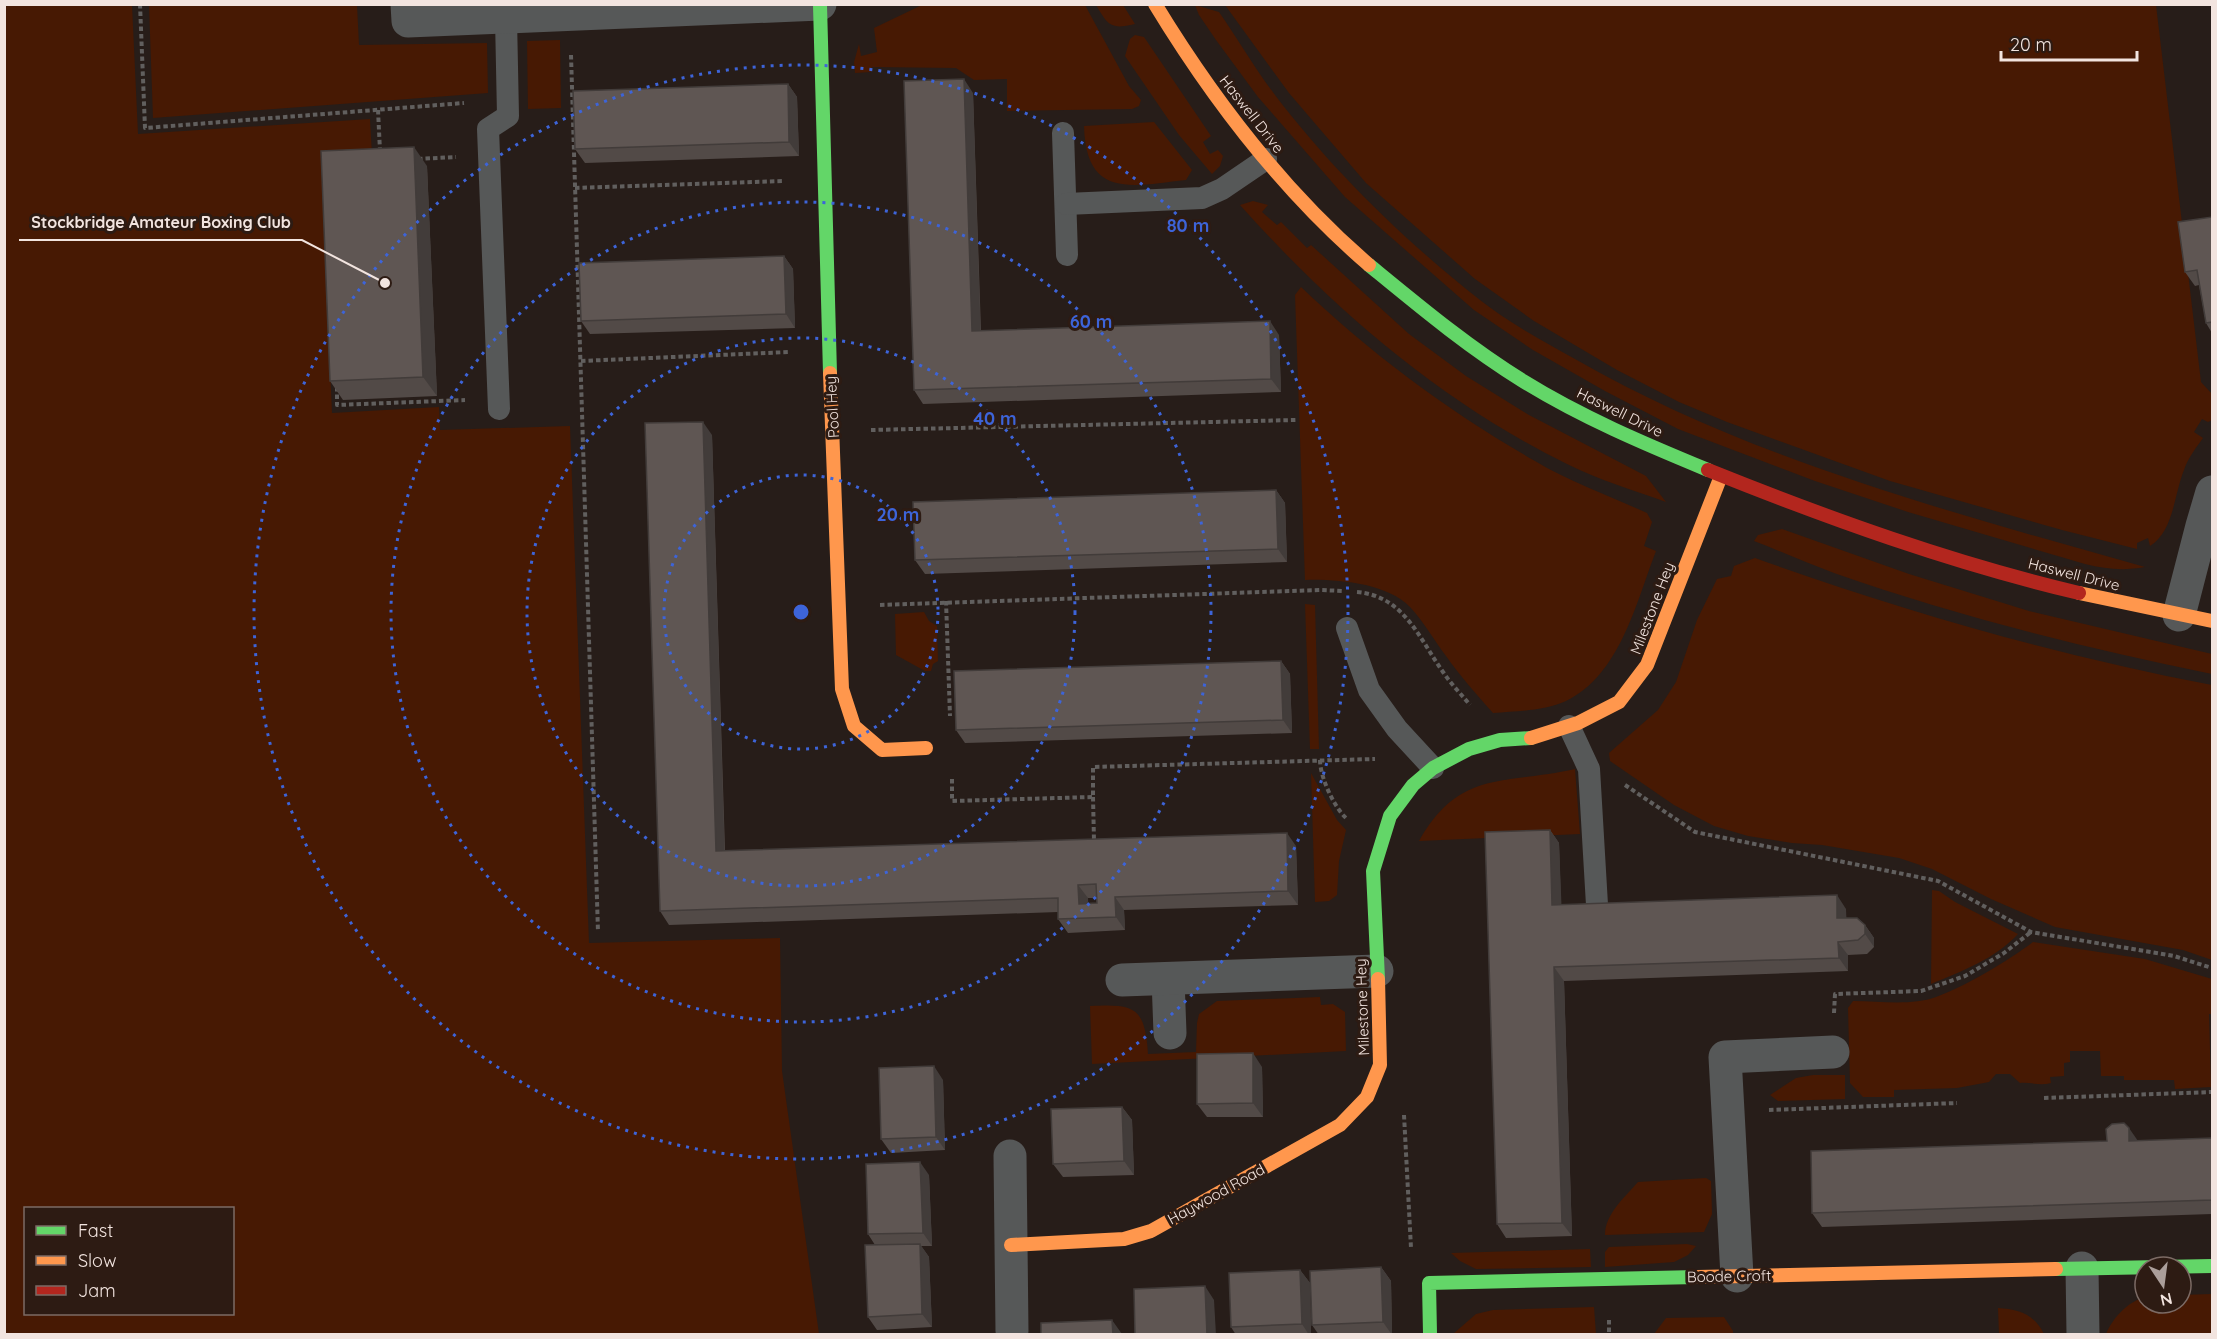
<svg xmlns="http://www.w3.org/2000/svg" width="2217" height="1339" viewBox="0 0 2217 1339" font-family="Quicksand,sans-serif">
<rect width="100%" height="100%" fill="#271d19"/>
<!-- green -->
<g fill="#471903" fill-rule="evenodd">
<path d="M5,5h127l6,129 232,-15 2,36 -51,4 11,254 107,-6 1,23 130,-4 19,517 191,-5 2,133 37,263h-814zM26,1208h206v106h-206z"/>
<path d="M149,5h208l2,40 128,-2 1,50 -335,25z"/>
<path d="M922,5h163l44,81 12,14 -2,6 -7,3 -125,2v-32l-33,1 -18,-12 -84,-1 -1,5 -16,1 -1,-11 5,-18 2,12 16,-4 -3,-24z"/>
<path d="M1096,5h27l12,19c-25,6 -27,1 -39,-19z"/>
<path d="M1195,5l24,7c19,27 36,57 56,83 57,75 131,147 205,205 29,23 63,41 95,59 176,101 376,153 570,208 -22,4 -39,2 -60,-3l-177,-52 -93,-31 -137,-52 -73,-38 -72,-41 -59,-40 -129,-113 -87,-100 -42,-57 -17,-25z"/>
<path d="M1225,5h931l45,377 11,12v26l-4,2 -6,-3 -8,13 9,6c-7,10 -15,20 -19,32 -10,24 -10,61 -34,76l-2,-8 -11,5v6l-75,-19 -172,-49 -163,-59 -48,-20 -62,-32 -83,-49 -59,-42 -109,-96 -77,-90z"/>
<path d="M1135,35l9,2 67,99 -8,6 7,12 8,-4 5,6 -3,10 -8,8 -33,-39 -54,-79 5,-17z"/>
<path d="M560,40l1,68 -33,1 -1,-68z"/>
<path d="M1154,122l38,48 -6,10c-55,6 -100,19 -102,-54z"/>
<path d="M1253,201l15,4 -6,7 15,13 4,-3 26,26 4,-3 98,89 57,42 63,39 117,61 20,26c-33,-12 -67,-22 -99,-38 -126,-62 -234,-155 -327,-259z"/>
<path d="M1301,287c70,67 150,126 234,174 35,21 75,35 112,52l5,9 -8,24 12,5c-20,52 -36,124 -90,150 -22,10 -49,10 -73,12 -16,-18 -33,-37 -47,-57 -12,-16 -22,-34 -36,-49 -23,-24 -74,-28 -105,-27l-10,-285z"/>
<path d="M1782,529l127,45 120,37 183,43v20c-128,-26 -255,-58 -378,-101 -27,-10 -54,-22 -80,-32l4,-6z"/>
<path d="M1755,558c151,54 300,97 457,127v275l-29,-10 -128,-23 -64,-28 -59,-30 -33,-11 -77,-13 -30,-2 -44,-7 -34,-10 -40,-21 -64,-44 -1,-8 49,-43 18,-28 21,-62 20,-41 14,-3 3,-10z"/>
<path d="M1305,604l10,1 4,144h-9z"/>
<path d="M924,612l5,9 8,5 1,35 -5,3 -2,7h-6l-29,-16 -1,-41z"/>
<path d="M1575,769l5,65 -161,7c41,-73 87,-56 156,-72z"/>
<path d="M1311,773l26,47 9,10 -7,31 -2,34 -8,6 -14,1z"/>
<path d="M1932,890l7,1 16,11 63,32c-23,25 -56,37 -87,50z"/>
<path d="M2033,942l112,17 67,20v35h-3l2,73 -36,2 -1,-9h-50v-4h-23l-1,-25h-30v11l-6,1v13l-14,1 1,6c-11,3 -20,-1 -31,0l-10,-9h-14l-7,8 -32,6 -63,2v7h-31l-13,-14 -2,-75 5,-7c27,0 58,5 83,-4 30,-11 72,-36 97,-55z"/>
<path d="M1320,997l1,8 12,-1 12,8 1,39 -254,13 -2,-58c44,-2 55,0 58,48l48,-2 1,-29 2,-9 18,-13z"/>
<path d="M1813,1075h32v24l-67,2 -8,-6 26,-17z"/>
<path d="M1706,1178l5,3 1,33 -8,18 -99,3c0,-21 20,-38 33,-53z"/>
<path d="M1687,1244l9,2 -8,9 -14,7 -69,5v-15l4,-5z"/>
<path d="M1590,1249l1,18 -115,2 -16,-8 -9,-8z"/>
<path d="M2212,1294v40h-106c7,-16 21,-32 39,-37v6h36v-8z"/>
<path d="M1594,1307l2,27h-143l23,-20 17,-4z"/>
<path d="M1998,1308c21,1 37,7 46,26h-45z"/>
<path d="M1724,1317l9,14v3h-79l12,-16z"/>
</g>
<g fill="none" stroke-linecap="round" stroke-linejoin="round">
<!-- path -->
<g stroke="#615f5e" stroke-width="4" stroke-dasharray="4.5 3" stroke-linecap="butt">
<path d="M140,4l5,124 319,-25"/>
<path d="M571,55l27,877"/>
<path d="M378,110l2,41"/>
<path d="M418,159l38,-2"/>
<path d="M575,188l209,-7"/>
<path d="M581,361l208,-9"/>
<path d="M337,387v18l128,-5"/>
<path d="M871,430l425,-10"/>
<path d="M1357,592c47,4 62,46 86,80 8,12 18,22 27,33"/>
<path d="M946,601l4,115"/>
<path d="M880,605l441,-15 22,1"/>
<path d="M1320,760c0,17 14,47 26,58"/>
<path d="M952,779v22l141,-4v-30l282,-8"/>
<path d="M1625,785l70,47 243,49 93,51 143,24 38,12"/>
<path d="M1093,797l1,44"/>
<path d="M1834,1013l1,-19 86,-3 44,-15 39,-23 27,-21"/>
<path d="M2044,1098l168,-6"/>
<path d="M1769,1110l188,-7"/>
<path d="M1404,1115l7,133"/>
<path d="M1609,1320v14"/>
</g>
<!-- lane -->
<g stroke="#565858" stroke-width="22">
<path d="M1063,133l4,122"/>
<path d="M1066,204l136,-6 20,-9 44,-30"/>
<path d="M499,409l-11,-280 20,-13 -2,-98"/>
<path d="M1347,628l22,62 28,39 36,39"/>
<path d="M1569,726l20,43 8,136"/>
</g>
<!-- street -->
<g stroke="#565858" stroke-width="33">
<path d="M407,4l1,17 412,-17"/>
<path d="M2179,615l23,-89 10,-34"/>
<path d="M1168,979l2,54"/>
<path d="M1122,980l255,-9"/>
<path d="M1010,1156l2,175"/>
<path d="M2082,1268l1,66"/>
<path d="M1737,1276l-12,-219 108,-5"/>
</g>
<!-- fast -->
<g stroke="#63d668" stroke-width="14">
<path d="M820,5l10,368"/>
<path d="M1369,265c50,41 99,82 154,116 58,36 122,63 185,89"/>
<path d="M1378,979l-5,-108 17,-55 23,-31 20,-17 36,-19 31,-9 31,-2"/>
<path d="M2056,1269l156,-3"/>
<path d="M1430,1334l-1,-51 268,-6"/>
</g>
<!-- slow -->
<g stroke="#ff974d" stroke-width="14">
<path d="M1155,4c59,97 128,187 214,261"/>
<path d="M830,373l12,316 12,37 28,24 44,-2"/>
<path d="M2079,593l133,28"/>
<path d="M1531,738l47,-15 41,-21 28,-37 74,-189"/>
<path d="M1011,1245l113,-6 27,-8 189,-106 27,-28 13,-32 -2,-86"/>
<path d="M1697,1277l359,-8"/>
</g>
<!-- jam -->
<path stroke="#b3261e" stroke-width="14" d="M1708,470c122,49 244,93 371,123"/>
</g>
<!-- wall -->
<g fill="#524a47" fill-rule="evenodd">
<path d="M788,84l9,13 2,59 -214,7 -10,-14z"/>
<path d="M973,93l8,238 298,4 2,57 -358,12 -9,-14z"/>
<path d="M427,166l10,230 -94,4 -13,-19z"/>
<path d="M2212,217v116l-6,-10 -7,-38 -4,1 -10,-14z"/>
<path d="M784,256l9,13 2,59 -205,6 -9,-13z"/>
<path d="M712,435l13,415 571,-4 2,59 -174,5 1,20 -57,3 -10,-14v-7l-389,13 -9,-14zM1088,898h8l1,5 -9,1z"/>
<path d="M1276,490l9,13 2,59 -362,12 -10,-14z"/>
<path d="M1281,661l9,13 2,59 -327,10 -9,-13z"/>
<path d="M1550,830l9,13 2,61 285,5v9l19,7 9,13v9l-7,7 -19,1v16l-284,10 8,255 -66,2 -9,-14z"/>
<path d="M1262,1067l1,50h-56l-10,-13z"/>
<path d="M943,1080l2,70 -54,3 -10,-14z"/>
<path d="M1122,1107l10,13 2,55 -71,2 -10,-13z"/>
<path d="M2212,1138v76l-390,13 -10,-14 326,-72z"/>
<path d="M929,1175l3,71h-11l8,11 3,70 -55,3 -9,-13 7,-72 -7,-11z"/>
<path d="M1381,1267l10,14 1,54h-73l-7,-10z"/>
<path d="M1300,1270l10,13 1,52h-75l-5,-8z"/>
</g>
<!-- shaded-wall -->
<g fill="#423c3a">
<path d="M964,79l9,14 8,252 -9,-14z"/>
<path d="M788,84l9,13 2,59 -10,-14z"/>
<path d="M414,147l13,19 10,230 -14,-19z"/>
<path d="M784,256l9,13 2,59 -9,-14z"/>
<path d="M1270,321l9,14 2,57 -10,-13z"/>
<path d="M703,422l9,13 13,429 -9,-13z"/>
<path d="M1276,490l9,13 2,59 -9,-13z"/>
<path d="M1281,661l9,13 2,59 -9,-13z"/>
<path d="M1550,830l9,13 3,75 -10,-13z"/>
<path d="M1287,833l9,13 2,59 -10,-14z"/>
<path d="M1078,885l10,13 1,20 -10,-14z"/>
<path d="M1837,895l9,14 1,23 -10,-14z"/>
<path d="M1115,897l9,13 1,20 -9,-13z"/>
<path d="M1865,925l9,13v9l-9,-13z"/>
<path d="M1838,942l10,13v16l-9,-13z"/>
<path d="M1554,967l10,14 8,255 -10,-13z"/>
<path d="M1253,1053l9,14 1,50 -10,-14z"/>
<path d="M934,1066l9,14 2,70 -9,-13z"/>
<path d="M1122,1107l10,13 2,55 -10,-14z"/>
<path d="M2129,1128l9,13h-9z"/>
<path d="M920,1162l9,13 3,71 -9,-13z"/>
<path d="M920,1244l9,13 3,70 -10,-13z"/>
<path d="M1381,1267l10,14 1,54 -9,-13z"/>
<path d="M1300,1270l10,13 1,52h-2l-7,-11z"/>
<path d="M1205,1286l9,14 2,35h-9z"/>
<path d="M1112,1320l10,14v1h-9z"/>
</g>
<!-- building -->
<g fill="#5f5653" stroke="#423c3a" stroke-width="1.5" fill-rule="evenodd">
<path d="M964,79l8,252 298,-10 1,58 -357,11 -10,-309z"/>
<path d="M788,84l1,58 -214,7 -2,-58z"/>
<path d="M414,147l9,230 -93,4 -9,-230z"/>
<path d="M2212,217v105l-6,1 -9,-53 -12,2 -7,-50z"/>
<path d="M784,256l2,58 -205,7 -2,-58z"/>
<path d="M703,422l13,429 571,-18 1,58 -173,6 1,20 -58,2v-21l-398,13 -15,-488zM1096,884l1,19 -18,1 -1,-19z"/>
<path d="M1276,490l2,59 -363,11 -2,-58z"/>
<path d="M1281,661l2,59 -327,10 -2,-59z"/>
<path d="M1550,830l2,75 285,-10v23h20l8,7v9l-7,6 -20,2 1,16 -285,9 8,256 -65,1 -12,-392z"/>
<path d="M1253,1053v50l-56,1v-50z"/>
<path d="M934,1066l2,71 -55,2 -2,-71z"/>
<path d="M1122,1107l2,54 -71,3 -2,-55z"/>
<path d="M2124,1123l5,5v13l83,-3v62l-400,13 -1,-62 296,-10 -1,-12 6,-5z"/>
<path d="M920,1162l3,71 -55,1 -2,-70z"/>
<path d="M920,1244l2,70 -54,3 -3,-72z"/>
<path d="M1381,1267l2,55 -71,3 -2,-54z"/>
<path d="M1300,1270l2,54 -71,3 -2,-54z"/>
<path d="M1205,1286l2,49h-72l-1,-46z"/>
<path d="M1112,1320l1,15h-72v-12z"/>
</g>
<!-- distance rings -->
<g fill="none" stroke="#3d64d9" stroke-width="3" stroke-dasharray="3 6">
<circle cx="801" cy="612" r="137"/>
<circle cx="801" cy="612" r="274"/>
<circle cx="801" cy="612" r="410"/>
<circle cx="801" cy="612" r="547"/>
</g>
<g text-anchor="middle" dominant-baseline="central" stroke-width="6" stroke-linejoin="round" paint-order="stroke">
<!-- street labels -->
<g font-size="15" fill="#f2e4df" stroke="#2d1b13">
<text transform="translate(1252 114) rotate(52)">Haswell Drive</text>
<text transform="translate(832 407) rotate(-93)">Pool Hey</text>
<text transform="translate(1620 412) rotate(26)">Haswell Drive</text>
<text transform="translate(2074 574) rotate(14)">Haswell Drive</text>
<text transform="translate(1652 608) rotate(-69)">Milestone Hey</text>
<text transform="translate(1362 1007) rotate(-92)">Milestone Hey</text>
<text transform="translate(1216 1194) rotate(-29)">Haywood Road</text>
<text transform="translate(1729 1276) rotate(-1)">Boode Croft</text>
</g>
</g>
<circle cx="801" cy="612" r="9" fill="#3d64d9" stroke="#2d1b13" stroke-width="3"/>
<g font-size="18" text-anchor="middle" font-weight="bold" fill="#3d64d9" stroke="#2d1b13" stroke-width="6" stroke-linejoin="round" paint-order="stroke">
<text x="1188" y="232">80 m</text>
<text x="1091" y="328">60 m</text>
<text x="995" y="425">40 m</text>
<text x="898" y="521">20 m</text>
</g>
<!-- callouts -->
<path fill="none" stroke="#f2e4df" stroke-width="2" d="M385 283L302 240H19"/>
<circle fill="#f2e4df" stroke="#2d1b13" stroke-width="2" cx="385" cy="283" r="6"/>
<g font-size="16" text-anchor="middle" font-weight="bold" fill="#f2e4df" stroke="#2d1b13" stroke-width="6" stroke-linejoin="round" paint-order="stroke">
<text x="161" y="228">Stockbridge Amateur Boxing Club</text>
</g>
<!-- border -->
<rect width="2217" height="1339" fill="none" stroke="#f2e4df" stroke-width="12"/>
<!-- legend -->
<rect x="24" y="1207" width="210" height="108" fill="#2d1b13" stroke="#7c6b65" stroke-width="1.5"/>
<rect x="36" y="1226" width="30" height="9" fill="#63d668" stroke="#7c6b65" stroke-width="1.5"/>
<text x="78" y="1237" font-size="18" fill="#f2e4df">Fast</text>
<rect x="36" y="1256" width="30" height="9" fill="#ff974d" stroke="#7c6b65" stroke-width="1.5"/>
<text x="78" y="1267" font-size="18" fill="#f2e4df">Slow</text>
<rect x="36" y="1286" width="30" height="9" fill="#b3261e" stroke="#7c6b65" stroke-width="1.5"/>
<text x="78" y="1297" font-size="18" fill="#f2e4df">Jam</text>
<!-- north arrow -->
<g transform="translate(2163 1285) rotate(167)"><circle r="28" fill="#2d1b13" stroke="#7c6b65" stroke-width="1.5"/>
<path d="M0-4.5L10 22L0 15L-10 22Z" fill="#ab9e9a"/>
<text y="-9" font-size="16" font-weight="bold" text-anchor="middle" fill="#f2e4df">N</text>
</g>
<!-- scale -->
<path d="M2001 51v9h136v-9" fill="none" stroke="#f2e4df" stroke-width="3"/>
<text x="2010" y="51" font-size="18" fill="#f2e4df" stroke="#2d1b13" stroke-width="4.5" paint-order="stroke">20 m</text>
</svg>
